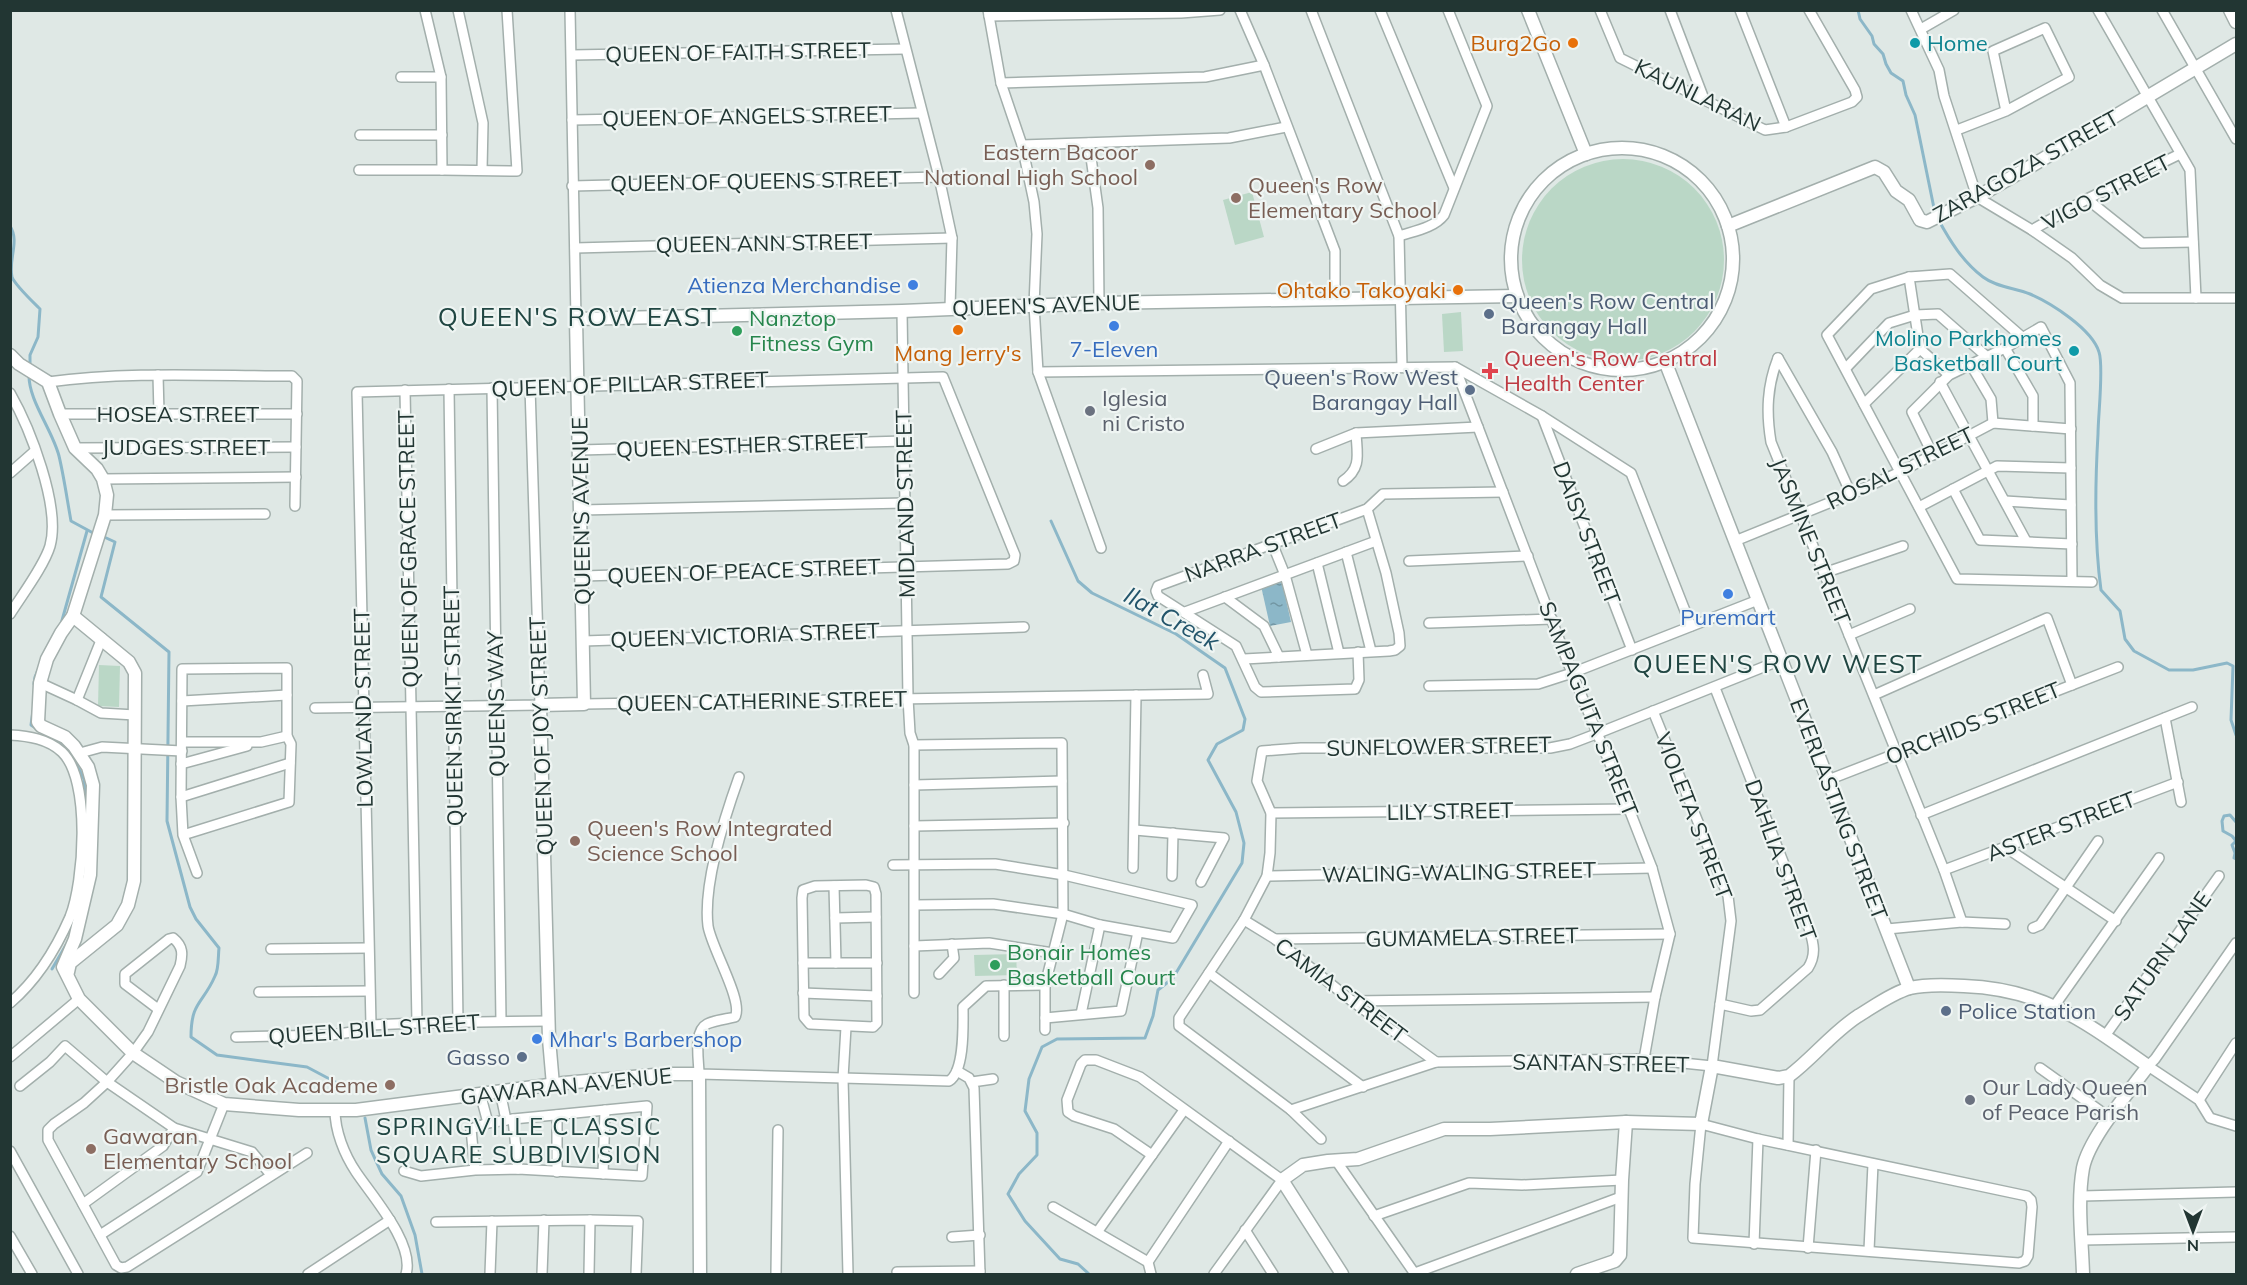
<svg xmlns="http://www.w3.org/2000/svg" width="2247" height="1285" viewBox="0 0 2247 1285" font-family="Mulish,sans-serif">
<defs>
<pattern id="water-ripples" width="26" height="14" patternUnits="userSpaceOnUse" patternTransform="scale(1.5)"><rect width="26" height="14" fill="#8cb7c8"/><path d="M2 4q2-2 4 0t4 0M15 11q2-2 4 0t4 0" fill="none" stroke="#7296a3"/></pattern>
</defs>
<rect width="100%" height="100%" fill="#dfe8e5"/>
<!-- green -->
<g fill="#bad7c6">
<circle cx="1623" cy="260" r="101"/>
<path d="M1252,192l12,45 -29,8 -12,-45z"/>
<path d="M1461,312l2,39 -19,1 -2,-38z"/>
<path d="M99,665l21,1 -1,41 -21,-1z"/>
<path d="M1016,954l1,21 -42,1 -1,-21z"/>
</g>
<!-- water -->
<path fill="url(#water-ripples)" d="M1282,582l9,40 -21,4 -9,-40z"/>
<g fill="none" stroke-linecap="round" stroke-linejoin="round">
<!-- stream -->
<g stroke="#8cb7c8" stroke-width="3">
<path d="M1858,10l2,9 12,17 2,8 9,10 3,10 5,9 12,8 3,14 9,20 20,98"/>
<path d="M1938,219c12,22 25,43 45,58 13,10 32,11 47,17 21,9 62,35 69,58 5,15 -1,64 -1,82 -3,51 -4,105 3,156l19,21 5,28 9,12 35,19h24l34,-7 6,3 -2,54 5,15"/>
<path d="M10,226c10,15 -2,34 2,51 3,8 21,25 28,32l-2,28 -8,18v12"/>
<path d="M29,374c-1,26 23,55 30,82 5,21 8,43 12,65l24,13"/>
<path d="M1051,521l27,60 14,12 84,41 49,34 20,51 -2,11 -26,14 -9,16 28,52 8,31 -2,20 -69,115 -15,12 -5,26 -8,22 -88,1 -15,8 -13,32 -4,32 12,22v22l-18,19 -11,20 17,27 35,38 18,5 11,10"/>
<path d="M102,536l13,6 -14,55 68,55 -2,169 23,86 6,12 23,29c-1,8 0,21 -4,28 -12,28 -24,25 -24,61l26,18 90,12 32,17"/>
<path d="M61,624l26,-93"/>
<path d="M34,684l1,-7 3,-7"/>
<path d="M33,711l-2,14 6,4"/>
<path d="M45,734l24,16 15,29 2,39"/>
<path d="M2236,822l-6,-7 -6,1 -2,5 1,10 9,5 4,5 -4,4 3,8 -1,5 2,1"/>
<path d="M52,969l14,-24"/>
<path d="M365,1118l6,32 11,24 19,22 14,39 7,39"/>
</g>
<!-- minor casing -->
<g stroke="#a3afac" stroke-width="12">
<g id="minor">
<path d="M425,10l16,67 1,93 75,1 -10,-161"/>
<path d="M458,10l25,113 -1,47"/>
<path d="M570,10l6,309"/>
<path d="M896,10l43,167 13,61 -2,70"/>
<path d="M988,10l13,73 21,62 12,57 3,32 -3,71 4,67 63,176"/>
<path d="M1240,10l24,55 71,186v47"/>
<path d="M1311,10l88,226 3,131"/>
<path d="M1380,10l74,178"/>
<path d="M1600,10l20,48 145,72 21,-3 66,-25 5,-5 -2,-7 -46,-80"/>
<path d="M1670,10l34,89"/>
<path d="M1740,10l46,117"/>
<path d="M1911,10l28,60 5,26 33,101 55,33 40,28 28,27 22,13h114"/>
<path d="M2098,10l92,160 6,128"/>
<path d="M2162,10l74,129"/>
<path d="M989,16l192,-3 39,-3"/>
<path d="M1921,29l33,-19"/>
<path d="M572,55l333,-6"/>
<path d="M401,77h40"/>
<path d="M1001,83l204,-6 59,-12"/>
<path d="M572,120l349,-7"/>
<path d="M1957,130l49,-19 63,-34 -24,-49 -52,23 13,60"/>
<path d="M360,135h82"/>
<path d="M1089,143l9,65 1,95"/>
<path d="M1022,145l207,-7 57,-11"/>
<path d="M359,170h83"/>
<path d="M572,186l367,-9"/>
<path d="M2087,199l55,44 51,-1"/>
<path d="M2032,230l55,-31 93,-45"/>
<path d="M1399,236c15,-5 35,-8 45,-21l43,-109 -39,-96"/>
<path d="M575,248l377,-10"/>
<path d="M1909,277l11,72 29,26"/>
<path d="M902,311l6,387 2,35 4,12v248"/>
<path d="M2022,337l-72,-63 -41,3 -38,12 -44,46 130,244 135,3"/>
<path d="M2005,348l28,48v30"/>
<path d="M1778,358c-11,28 -12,54 -7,84l173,428 18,52"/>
<path d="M1778,358l54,94 19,42"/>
<path d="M1971,365l20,34 2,24"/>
<path d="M1455,367l117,306 57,136 23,59 18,66 -15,63 -11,62"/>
<path d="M1846,368l43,-45 26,-8 23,-1 48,42"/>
<path d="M1038,372l417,-5 87,49 89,57 60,153"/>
<path d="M158,375l1,38"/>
<path d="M48,382c81,-11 163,-6 244,-6l5,5 -2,125"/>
<path d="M1940,382l86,159"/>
<path d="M492,388l9,633"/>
<path d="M449,389l9,634"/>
<path d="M405,390l12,633"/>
<path d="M10,393c20,35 51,114 40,153 -6,20 -28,49 -40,68"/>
<path d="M1864,404l56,-55"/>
<path d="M60,414h237"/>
<path d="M1542,416l90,234"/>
<path d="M75,448l221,-1"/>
<path d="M1316,449l40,-16 122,-6"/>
<path d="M580,450l324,-9"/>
<path d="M1933,455l-21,-43 37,-37 56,-27 36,-21 29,56 2,198"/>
<path d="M10,473l25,-22"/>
<path d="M103,479l193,-2"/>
<path d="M1343,481c19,-13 14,-27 13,-48"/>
<path d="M1953,489l27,51 92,4"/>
<path d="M2005,501l66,4"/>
<path d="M1919,507l78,-41 74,2"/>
<path d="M581,510l324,-7"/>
<path d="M105,515l160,-1"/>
<path d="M1735,541l116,-47 49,-22 93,-49 78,6"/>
<path d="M1272,543l13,32 22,80"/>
<path d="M1346,552l25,99"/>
<path d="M1409,561l119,-5"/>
<path d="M1317,563l22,90"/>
<path d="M1824,573l79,-27"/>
<path d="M1225,597l39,29 15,31"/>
<path d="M1185,612l191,-71"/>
<path d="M1429,623l123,-4"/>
<path d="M1849,635l61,-26"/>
<path d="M583,641l441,-14"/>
<path d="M1358,652l1,28 -4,9 -94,3 -6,-5 -19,-41 -78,-50 -2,-5 2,-5 209,-77 16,-15 120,-2"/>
<path d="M1244,659l145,-8 6,-1 5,-4 -1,-13 -13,-60 -19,-64"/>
<path d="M40,683l37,17 24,13 34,2"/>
<path d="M1429,686l109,-2 34,-11 186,-73"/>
<path d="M1715,688l94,240c4,14 8,26 -1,40l-48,42 -9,1 -31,-7"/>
<path d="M1874,695l173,-77 25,67"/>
<path d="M77,700l25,-62"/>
<path d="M182,701l105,-6"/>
<path d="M584,704l624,-10 -5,-19"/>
<path d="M315,708l225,-3 -10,-318"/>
<path d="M2165,718l16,84"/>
<path d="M10,735c19,1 38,4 52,17 29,28 22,130 8,165 -14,32 -33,63 -60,86"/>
<path d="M182,742h79l26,-6"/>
<path d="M914,745l148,-2 1,171 -18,71v45"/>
<path d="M80,753l22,-6 80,4"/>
<path d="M181,764l66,-18"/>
<path d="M739,777c-14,39 -36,108 -31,149 3,21 36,76 27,91 -8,2 -20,3 -28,7 -14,7 -8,37 -8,50l250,7c16,-10 14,-57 14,-74l23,-21 59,-1"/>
<path d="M1828,780l290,-113"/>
<path d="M914,785l148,-4"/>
<path d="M181,797l109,-34"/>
<path d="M1271,813l358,-4"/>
<path d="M1921,815l271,-108"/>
<path d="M914,826l150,-3"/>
<path d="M1135,830l89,8 -23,44"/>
<path d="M183,835l106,-33 2,-58 -4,-8v-68l-105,1 -1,128 2,38 14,38"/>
<path d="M2005,847l111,74"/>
<path d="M893,865l102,-1 69,11 128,30 -19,33 -73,-13 -37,-11 -70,-10 -78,1"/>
<path d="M1133,868l3,-173"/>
<path d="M1944,870l234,-88"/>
<path d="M1172,876l1,-43"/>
<path d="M1267,876l385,-8"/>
<path d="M866,885l8,2 2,7 1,129 -4,4 -63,-3 -6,-7 -2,-119 1,-8 12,-4z"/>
<path d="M834,886l2,77"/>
<path d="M835,918l41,-1"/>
<path d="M1244,920l31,19 77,62 84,61"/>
<path d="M2033,928l7,-3 58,-84"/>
<path d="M1887,929l75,-7 43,2"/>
<path d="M1275,939l395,-5"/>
<path d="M2236,943l-81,116 -7,7 51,34 11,18 26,8"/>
<path d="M914,946l75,-3 64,10"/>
<path d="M271,949l97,-1"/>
<path d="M803,963h74"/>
<path d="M1209,973l154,114"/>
<path d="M939,974l15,-16 -2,-14"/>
<path d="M259,992l110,-1"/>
<path d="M803,993l74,3"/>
<path d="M1352,1001l303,-4"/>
<path d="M2055,1005l104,-147"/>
<path d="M158,1009l-33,-25v-10l44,-35 4,-1c10,8 10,16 7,28l-32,66 -15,21 -26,29 -23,21 -30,21 -6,6v10l68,125 5,3 6,-1 180,-114"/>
<path d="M1081,1014l19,-89"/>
<path d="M1045,1018l76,-7 17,-79"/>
<path d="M371,1025l-14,-633 586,-15 72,178 -1,6 -6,3 -426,12"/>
<path d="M846,1027l-3,51 5,196"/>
<path d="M1004,1036v-51"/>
<path d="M2105,1036l114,-160"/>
<path d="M236,1037l95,-2 21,-3 19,-7 46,-2 132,-2"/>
<path d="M10,1057l69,-58"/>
<path d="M2040,1068l70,50"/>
<path d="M957,1071l12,7 5,10 6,186"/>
<path d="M972,1082l21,-3"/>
<path d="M20,1086l30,-24 15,-16 42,36 67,46 78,24 19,23"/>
<path d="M500,1091l6,29"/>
<path d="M480,1093l8,30"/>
<path d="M2199,1100l37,-57"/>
<path d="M335,1110c0,21 9,44 21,62 16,24 59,72 50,102"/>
<path d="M1291,1110l145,-48 208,-3 68,7 19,-145 -3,-25 -75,-185"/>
<path d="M557,1115v57"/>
<path d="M513,1119l5,50"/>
<path d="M1701,1124l57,15 269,57 4,4 1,7 -4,49 -3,5 -6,2 -326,-25 2,-54z"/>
<path d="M1321,1139l-30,-29 -112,-84v-8l65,-98 23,-44 3,-23 1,-40 -14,-32 5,-30 39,-3h249l20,-4 26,-10 185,-74"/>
<path d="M1788,1145l1,-69"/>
<path d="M10,1151l68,123"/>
<path d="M1152,1155l-38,-26 -40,-13 -6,-4 -1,-12 14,-36 4,-4h11l44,17 142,103 -68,94"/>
<path d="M1337,1162l78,112"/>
<path d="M404,1171l17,5 54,-6 43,-1 124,7 5,-70 -134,13 -25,4 -17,6 4,41"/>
<path d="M603,1174l2,-64"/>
<path d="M2082,1196l154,-4"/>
<path d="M83,1204l80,-58 11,-18"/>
<path d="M1053,1207l95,55"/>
<path d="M1374,1216l95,-33 53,2 100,-5"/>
<path d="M436,1222l154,-2 48,1 -2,53"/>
<path d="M1245,1230l28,44"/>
<path d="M1098,1231l86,-121"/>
<path d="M100,1235l97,-63 27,-68"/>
<path d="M10,1236l22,38"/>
<path d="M952,1237l28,-2"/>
<path d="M2082,1240l154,-3"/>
<path d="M1754,1244l4,-105"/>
<path d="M1808,1248l8,-98"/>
<path d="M1869,1250l4,-86"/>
<path d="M897,1272l83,-1"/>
<path d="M1415,1273l206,-76"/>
<path d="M308,1274l82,-54"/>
<path d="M490,1274l2,-53"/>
<path d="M542,1274l2,-54"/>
<path d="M589,1274l1,-54"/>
<path d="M776,1274l2,-144"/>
<path d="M1151,1274l-3,-12 81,-121"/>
</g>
</g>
<!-- tertiary casing -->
<g stroke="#a3afac" stroke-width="15">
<g id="tertiary">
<path d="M1528,10l58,144"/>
<path d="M2230,10l6,12"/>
<circle cx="1622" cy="259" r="111"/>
<path d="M1728,226l147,-59 9,5 12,19 13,9 11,20 7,2 50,-25 56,-32 203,-121"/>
<path d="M10,355l9,9 29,18 12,32 15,34 22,21 6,10 4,16 -2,20 -32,101 -12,17 -14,26 -7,24 -2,39 3,4 24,11 9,9 14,21 5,18 -3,90 -15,64 -12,28 16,32 54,54 43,29 48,22 75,6h57l208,-27 102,-9h33l1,200"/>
<path d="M1665,361l244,627"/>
<path d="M68,972l2,-9 47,-38 11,-20 6,-24 1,-208 -6,-11 -56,-46"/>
<path d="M553,1085l-4,-46 -9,-334 44,-1 -8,-385 326,-8 197,-8 418,-7"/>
<path d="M1342,1274l-60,-94 21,-15 25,-4 30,-2 86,-30h46l136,-7 75,2 11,-58 66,12 11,-2c24,-18 43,-43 69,-60 15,-9 34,-23 52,-28 16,-4 37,-3 54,-2 80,3 121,36 184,80 -19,26 -59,72 -65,102 -6,34 -1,72 0,106"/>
<path d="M1577,1274l38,-13 5,-6 2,-75 4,-58"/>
</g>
</g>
<!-- minor -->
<use href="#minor" stroke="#fff" stroke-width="9"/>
<!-- tertiary -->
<use href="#tertiary" stroke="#fff" stroke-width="12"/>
</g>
<!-- markers -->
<g fill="#e8710a" stroke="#eff5f3" stroke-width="2">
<circle cx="1573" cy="43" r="6"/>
<circle cx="1458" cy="290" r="6"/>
<circle cx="958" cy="330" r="6"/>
</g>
<g fill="#0f9aa8" stroke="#eff5f3" stroke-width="2">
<circle cx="1915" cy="43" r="6"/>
<circle cx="2074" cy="351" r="6"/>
</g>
<g fill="#8d6e63" stroke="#eff5f3" stroke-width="2">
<circle cx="1150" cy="165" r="6"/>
<circle cx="1236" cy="198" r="6"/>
<circle cx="575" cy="841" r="6"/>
<circle cx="390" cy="1085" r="6"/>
<circle cx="91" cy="1149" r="6"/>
</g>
<g fill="#3f7fe0" stroke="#eff5f3" stroke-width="2">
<circle cx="913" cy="285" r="6"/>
<circle cx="1114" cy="326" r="6"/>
<circle cx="1728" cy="594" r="6"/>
<circle cx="537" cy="1039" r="6"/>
</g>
<g fill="#5c6f8a" stroke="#eff5f3" stroke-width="2">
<circle cx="1489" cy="314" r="6"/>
<circle cx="1470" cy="390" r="6"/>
<circle cx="1946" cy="1011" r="6"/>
<circle cx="522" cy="1057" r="6"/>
</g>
<g fill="#2e9e5b" stroke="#eff5f3" stroke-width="2">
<circle cx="737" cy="331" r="6"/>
<circle cx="995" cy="965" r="6"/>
</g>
<path fill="#e0444e" stroke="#eff5f3" stroke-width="2" d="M1487 362h6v6h6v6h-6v6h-6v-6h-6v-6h6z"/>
<g fill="#6b7280" stroke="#eff5f3" stroke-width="2">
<circle cx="1090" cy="411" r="6"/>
<circle cx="1970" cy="1100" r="6"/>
</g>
<g text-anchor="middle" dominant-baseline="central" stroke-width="4.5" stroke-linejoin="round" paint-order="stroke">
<!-- food labels -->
<g font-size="22" fill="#c56008" stroke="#eff5f3" text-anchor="end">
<text x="1561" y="43">Burg2Go</text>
<text x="1446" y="290">Ohtako Takoyaki</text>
<text x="958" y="353" text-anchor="middle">Mang Jerry's</text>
</g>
<!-- culture labels -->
<g font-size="22" fill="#0d838f" stroke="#eff5f3" text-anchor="start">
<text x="1927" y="43">Home</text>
<text x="2062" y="338" text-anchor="end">Molino Parkhomes<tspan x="2062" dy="25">Basketball Court</tspan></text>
</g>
<!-- street labels -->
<g font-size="22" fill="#223633" stroke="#eff5f3">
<text transform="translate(738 52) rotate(-1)">QUEEN OF FAITH STREET</text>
<text transform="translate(1698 95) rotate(26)">KAUNLARAN</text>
<text transform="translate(747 116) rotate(-1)">QUEEN OF ANGELS STREET</text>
<text transform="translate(2026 166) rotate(-29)">ZARAGOZA STREET</text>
<text transform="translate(756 181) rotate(-1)">QUEEN OF QUEENS STREET</text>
<text transform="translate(2106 192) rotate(-27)">VIGO STREET</text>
<text transform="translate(764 243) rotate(-1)">QUEEN ANN STREET</text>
<text transform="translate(1046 305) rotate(-2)">QUEEN'S AVENUE</text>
<text transform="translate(630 384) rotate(-2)">QUEEN OF PILLAR STREET</text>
<text x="178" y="414">HOSEA STREET</text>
<text transform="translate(742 445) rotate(-2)">QUEEN ESTHER STREET</text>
<text x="186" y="447">JUDGES STREET</text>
<text transform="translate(1900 468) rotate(-26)">ROSAL STREET</text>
<text transform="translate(905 504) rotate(-91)">MIDLAND STREET</text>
<text transform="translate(581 511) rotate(-91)">QUEEN'S AVENUE</text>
<text transform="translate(1587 533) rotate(69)">DAISY STREET</text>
<text transform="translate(1811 541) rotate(68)">JASMINE STREET</text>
<text transform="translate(1263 547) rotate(-20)">NARRA STREET</text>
<text transform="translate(408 549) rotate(-91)">QUEEN OF GRACE STREET</text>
<text transform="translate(744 571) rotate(-2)">QUEEN OF PEACE STREET</text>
<text transform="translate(745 635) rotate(-2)">QUEEN VICTORIA STREET</text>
<text transform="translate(762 701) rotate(-1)">QUEEN CATHERINE STREET</text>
<text transform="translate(496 704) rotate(-91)">QUEENS WAY</text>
<text transform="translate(453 706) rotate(-91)">QUEEN SIRIKIT STREET</text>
<text transform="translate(363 708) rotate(-91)">LOWLAND STREET</text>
<text transform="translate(1589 709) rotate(68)">SAMPAGUITA STREET</text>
<text transform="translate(1973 723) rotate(-22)">ORCHIDS STREET</text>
<text transform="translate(541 736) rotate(-92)">QUEEN OF JOY STREET</text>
<text transform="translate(1439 746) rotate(-1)">SUNFLOWER STREET</text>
<text transform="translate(1839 809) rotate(69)">EVERLASTING STREET</text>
<text transform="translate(1450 811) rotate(-1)">LILY STREET</text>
<text transform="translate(1694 816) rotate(69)">VIOLETA STREET</text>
<text transform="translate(2061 826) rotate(-21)">ASTER STREET</text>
<text transform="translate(1781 860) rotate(70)">DAHLIA STREET</text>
<text transform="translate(1459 872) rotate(-1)">WALING-WALING STREET</text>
<text transform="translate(1472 937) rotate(-1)">GUMAMELA STREET</text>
<text transform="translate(2162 956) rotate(-55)">SATURN LANE</text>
<text transform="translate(1341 990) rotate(37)">CAMIA STREET</text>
<text transform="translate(374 1029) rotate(-4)">QUEEN BILL STREET</text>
<text transform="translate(1601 1063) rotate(1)">SANTAN STREET</text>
<text transform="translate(566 1086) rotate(-6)">GAWARAN AVENUE</text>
</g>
<!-- education labels -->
<g font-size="22" fill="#785e54" stroke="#eff5f3" text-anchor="start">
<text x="1138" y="152" text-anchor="end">Eastern Bacoor<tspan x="1138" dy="25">National High School</tspan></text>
<text x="1248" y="185">Queen's Row<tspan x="1248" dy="25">Elementary School</tspan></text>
<text x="587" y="828">Queen's Row Integrated<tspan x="587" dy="25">Science School</tspan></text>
<text x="378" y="1085" text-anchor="end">Bristle Oak Academe</text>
<text x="103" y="1136">Gawaran<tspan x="103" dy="25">Elementary School</tspan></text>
</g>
<!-- shop labels -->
<g font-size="22" fill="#366cbe" stroke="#eff5f3">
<text x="901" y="285" text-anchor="end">Atienza Merchandise</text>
<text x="1114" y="349">7-Eleven</text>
<text x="1728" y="617">Puremart</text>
<text x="549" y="1039" text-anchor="start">Mhar's Barbershop</text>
</g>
<!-- service labels -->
<g font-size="22" fill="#4e5e75" stroke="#eff5f3" text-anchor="start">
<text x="1501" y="301">Queen's Row Central<tspan x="1501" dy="25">Barangay Hall</tspan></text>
<text x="1458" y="377" text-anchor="end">Queen's Row West<tspan x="1458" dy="25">Barangay Hall</tspan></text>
<text x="1958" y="1011">Police Station</text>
<text x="510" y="1057" text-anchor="end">Gasso</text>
</g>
<!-- leisure labels -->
<g font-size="22" fill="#27864d" stroke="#eff5f3" text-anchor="start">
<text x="749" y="318">Nanztop<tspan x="749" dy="25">Fitness Gym</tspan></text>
<text x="1007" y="952">Bonair Homes<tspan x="1007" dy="25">Basketball Court</tspan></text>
</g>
<!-- health labels -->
<g font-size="22" fill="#be3a42" stroke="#eff5f3" text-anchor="start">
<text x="1504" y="358">Queen's Row Central<tspan x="1504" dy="25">Health Center</tspan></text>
</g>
<!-- worship labels -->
<g font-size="22" fill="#5b616d" stroke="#eff5f3" text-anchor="start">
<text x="1102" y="398">Iglesia<tspan x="1102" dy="25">ni Cristo</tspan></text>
<text x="1982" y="1087">Our Lady Queen<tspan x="1982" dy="25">of Peace Parish</tspan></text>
</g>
<!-- water labels -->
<g font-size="24" font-style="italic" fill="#23556b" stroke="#eff5f3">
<text transform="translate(1172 618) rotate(29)">Ilat Creek</text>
</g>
<!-- neighbourhood labels -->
<g font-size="24" letter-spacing="1.5" fill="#204642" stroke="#eff5f3">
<text x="519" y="1126">SPRINGVILLE CLASSIC<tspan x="519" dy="28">SQUARE SUBDIVISION</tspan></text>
</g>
<!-- quarter labels -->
<g font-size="26" letter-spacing="1.5" fill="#204642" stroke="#eff5f3">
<text x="578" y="316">QUEEN'S ROW EAST</text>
<text x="1778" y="663">QUEEN'S ROW WEST</text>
</g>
</g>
<!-- border -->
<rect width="2247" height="1285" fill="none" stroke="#223633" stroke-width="24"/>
<!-- north arrow -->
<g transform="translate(2193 1231) rotate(180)" stroke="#eff5f3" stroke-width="4.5" paint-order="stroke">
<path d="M0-4.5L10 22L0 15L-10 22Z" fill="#223633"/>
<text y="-9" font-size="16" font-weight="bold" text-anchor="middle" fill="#223633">N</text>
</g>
</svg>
